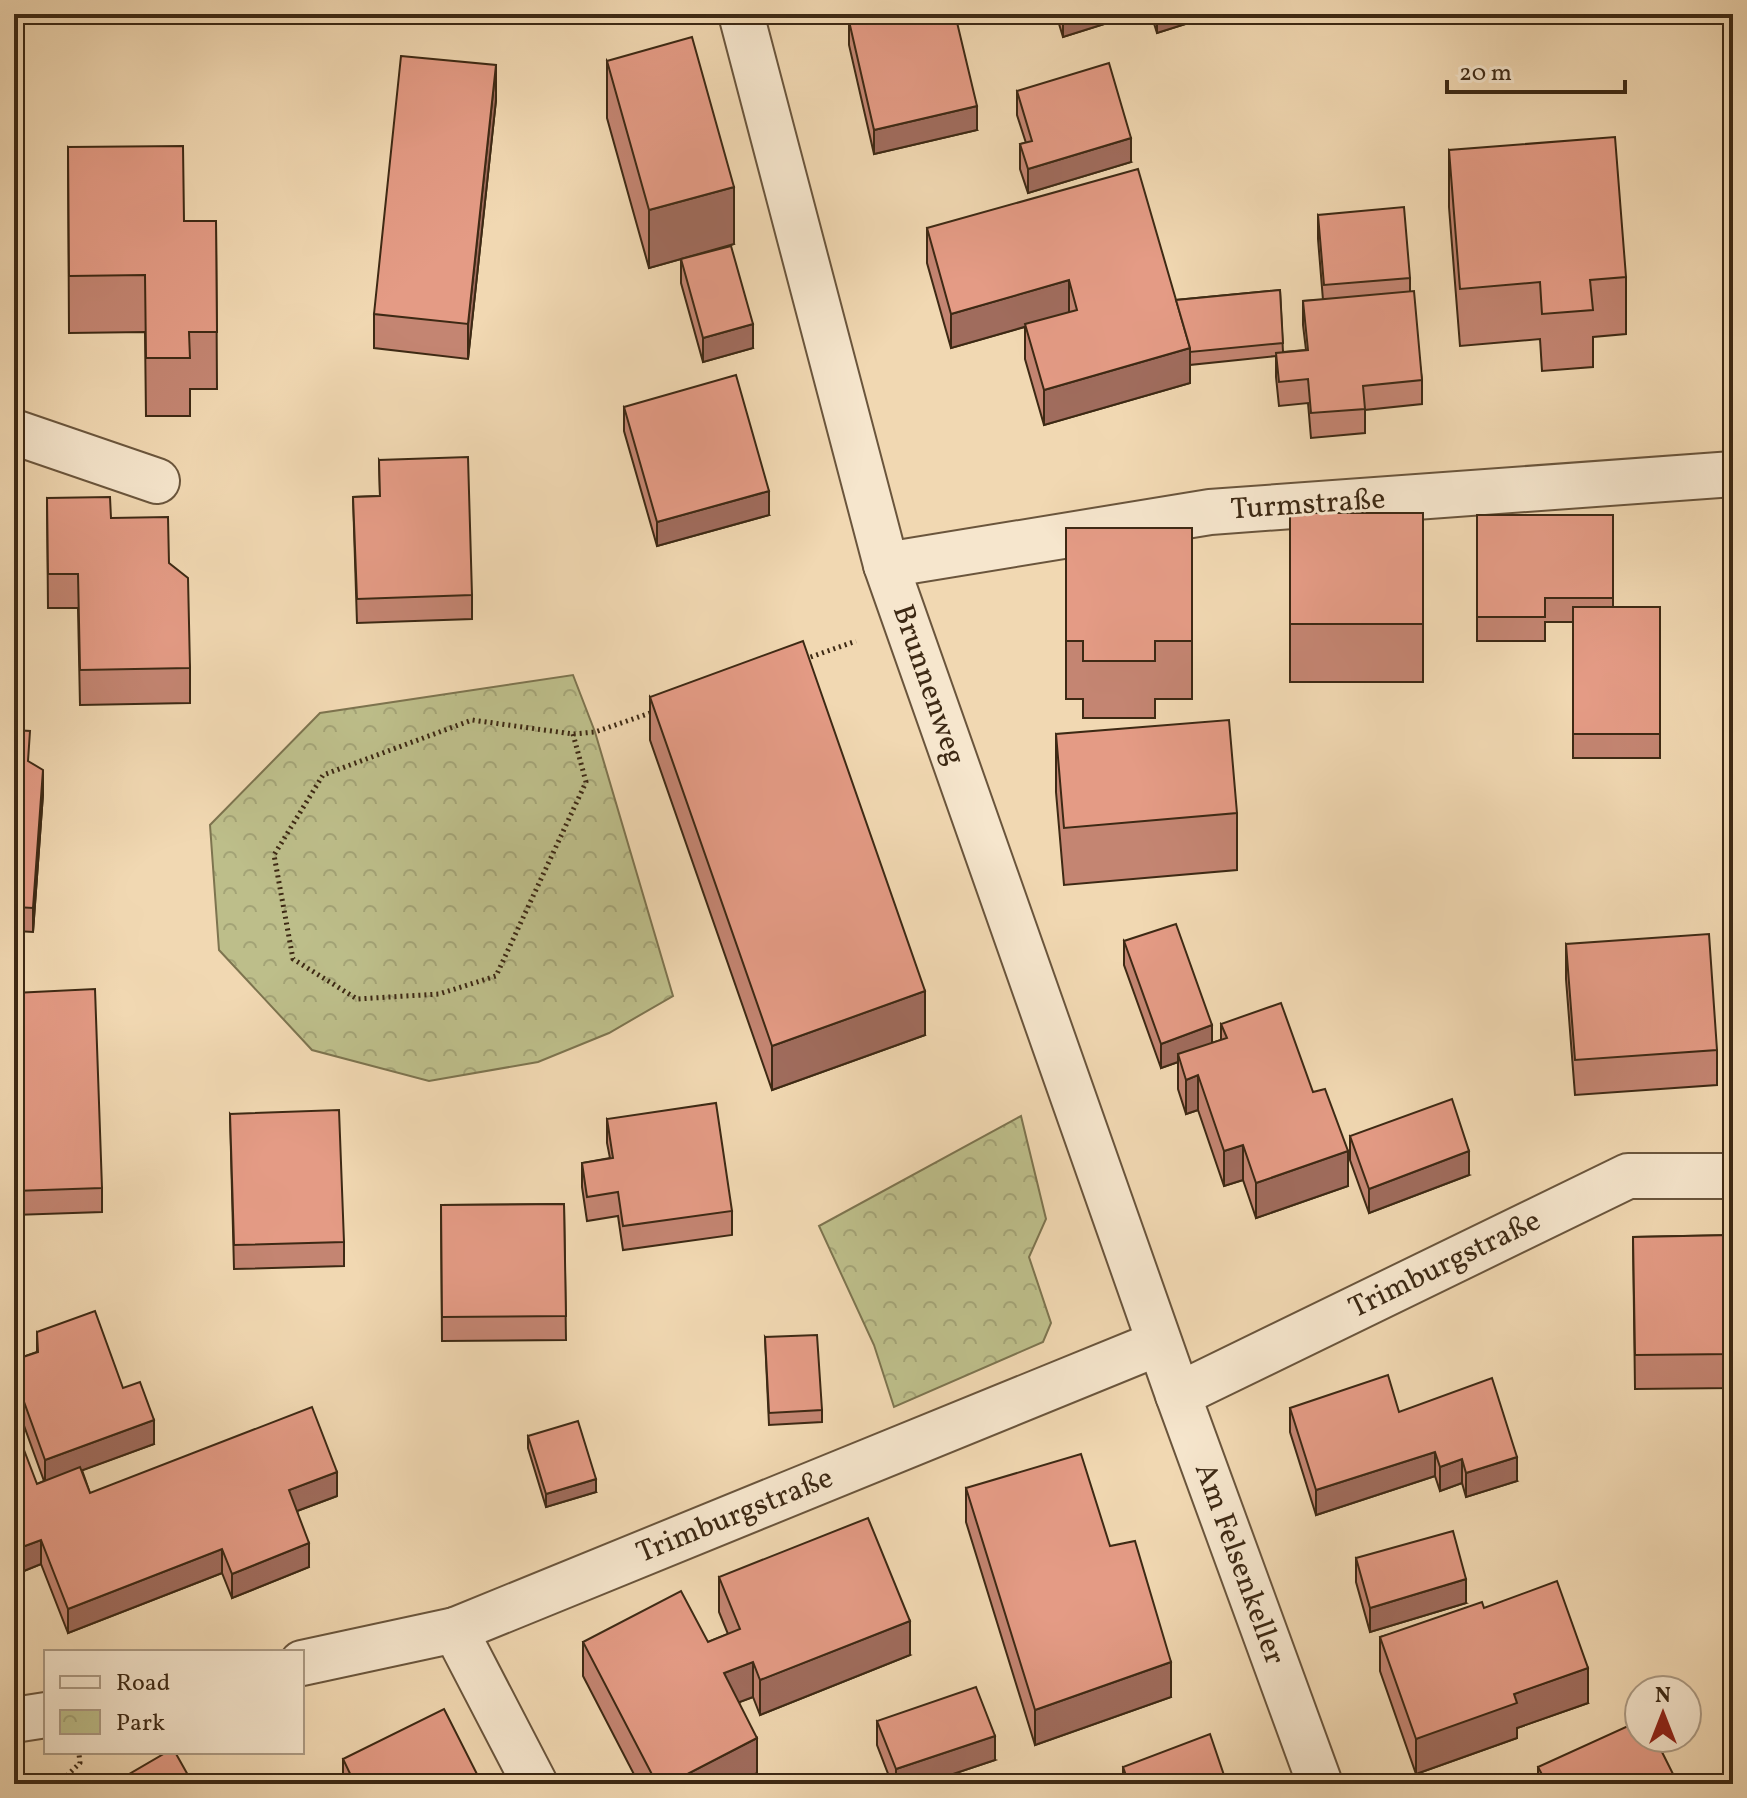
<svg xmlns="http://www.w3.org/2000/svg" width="1747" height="1798" viewBox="0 0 1747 1798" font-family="Vollkorn,serif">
<defs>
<pattern id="park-crowns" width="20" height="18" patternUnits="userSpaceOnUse" patternTransform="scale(2)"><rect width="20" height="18" fill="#bdbe8a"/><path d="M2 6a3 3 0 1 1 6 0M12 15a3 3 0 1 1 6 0" fill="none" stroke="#a3a376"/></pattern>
</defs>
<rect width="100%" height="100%" fill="#f1d8b2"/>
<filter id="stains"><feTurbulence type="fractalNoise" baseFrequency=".0025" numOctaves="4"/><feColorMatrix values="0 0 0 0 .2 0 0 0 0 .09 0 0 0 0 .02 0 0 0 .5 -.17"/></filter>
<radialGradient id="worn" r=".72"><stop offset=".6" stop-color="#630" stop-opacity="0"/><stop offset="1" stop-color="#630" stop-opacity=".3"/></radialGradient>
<!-- park -->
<g fill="url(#park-crowns)" stroke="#7d744f" stroke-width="2">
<path d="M573,675l22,57 78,264 -64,37 -71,29 -109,19 -117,-31 -93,-100 -9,-125 110,-112z"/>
<path d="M1021,1116l25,103 -17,38 22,66 -8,19 -149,65 -20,-62 -55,-119z"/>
</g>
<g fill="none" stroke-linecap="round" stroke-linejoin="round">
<!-- minor casing -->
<g stroke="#6a553c" stroke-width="48">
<g id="minor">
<path d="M741,14l145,551 292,830 142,389"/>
<path d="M14,432l143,49"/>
<path d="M886,565l324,-53 523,-38"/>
<path d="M1178,1395l450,-219h95"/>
<path d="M455,1630l80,154"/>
<path d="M302,1663l153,-33 704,-287"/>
<path d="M14,1720l32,-5"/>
</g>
</g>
<!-- path -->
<g stroke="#3d2914" stroke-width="5" stroke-dasharray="2 4" stroke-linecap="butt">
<path d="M805,659l51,-18"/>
<path d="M573,734l13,48 -90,194 -57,18 -82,5 -64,-40 -19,-104 49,-80 149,-55 101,14 22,-2 61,-21"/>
<path d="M58,1784l22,-21 -1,-9"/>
</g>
<!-- minor -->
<use href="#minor" stroke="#f6e6cd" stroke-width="44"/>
</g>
<!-- wall -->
<g fill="#c48572" stroke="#3d2914" stroke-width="2">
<path d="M1056,14h80l-73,23z"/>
<path d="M1151,14h63v1l-57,18z"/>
<path d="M849,21l128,109 -103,24 -25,-109z"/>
<path d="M607,61l127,183 -42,12 61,92 -50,14 -22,-79v-24l-32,9 -42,-150z"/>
<path d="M1017,91l114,71 -103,31 -8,-24v-25l6,-1 -9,-28z"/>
<path d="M496,100l-28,259 -94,-11v-34z"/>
<path d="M68,147l116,74h32l1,168h-27v27h-44l-1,-84 -76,1z"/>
<path d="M1449,150l177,127v57l-33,3v30l-51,4 -2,-32 -80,7 -11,-139z"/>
<path d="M1318,215l92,63v14l12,88v24l-57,6v23l-54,5 -3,-35 -29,3 -3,-29v-21l-86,9v18l-146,42 -19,-66v-32l-74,21 -24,-85v-35l249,72 104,-10 3,62 23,-2 -3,-25v-24l20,-1 -5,-61z"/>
<path d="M624,407l145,108 -112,31 -33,-115z"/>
<path d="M379,460l93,135v24l-115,4 -4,-126 27,-1z"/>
<path d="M47,498l64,20 58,45 21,105v35l-110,2 -2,-97h-30z"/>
<rect x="1290" y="513" width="133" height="169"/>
<path d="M1477,515h136v92h47v151h-87v-136h-28v19h-68z"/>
<path d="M1066,528h126v171h-37v19h-72v-19h-17z"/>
<path d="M650,697l275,338 -153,55 -122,-350z"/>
<path d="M14,730l29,64 -10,138 -17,-1 -2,20z"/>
<path d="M1056,734l181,79v57l-173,15 -8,-93z"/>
<path d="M1124,941l88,102 9,-3v-16l92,68 35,94 -92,32 -13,-38 -19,6 -26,-76 -12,4 -8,-25v-27l-17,6 -37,-103z"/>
<path d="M1566,944l151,106v35l-142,10 -9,-116z"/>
<path d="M14,993l88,195v24l-88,3z"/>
<path d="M230,1114l114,128v24l-110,3z"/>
<path d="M607,1119l125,92v24l-109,15 -5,-34 -31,5 -5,-34v-24l28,-5 -3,-15z"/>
<path d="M1350,1136l119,39 -100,38 -19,-53z"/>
<path d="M564,1204l2,136 -124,1 -1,-136z"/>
<path d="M1733,1235v153l-98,1 -2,-152z"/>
<path d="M37,1332l86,56 31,56 -72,26 8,23 247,3 -40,15 12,56 -77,31 -10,-25 -154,60 -27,-69 -27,11v-121l23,30 7,-3 -30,-83v-38l23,-8z"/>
<path d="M765,1337l57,73v12l-53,3z"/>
<path d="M1290,1408l109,4 118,69 -51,16 -4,-14 -22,8 -5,-15 -119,39 -26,-83z"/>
<path d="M528,1436l68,56 -50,15 -18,-59z"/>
<path d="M966,1488l144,58 61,151 -136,48 -69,-223z"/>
<path d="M1356,1558l110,45 -96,29 -14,-50z"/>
<path d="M719,1577l191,78 -150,60 -7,-18 -14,5 18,71 -22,11h-96l-56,-108v-34h125l20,-8 -9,-22z"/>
<path d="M1484,1608l104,95 -71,25v10l-101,36 -36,-103v-34z"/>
<path d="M877,1721l118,39 -72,24h-31l-15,-39z"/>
<path d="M343,1759l139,25h-139z"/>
<path d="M1123,1767l104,17h-104z"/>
<path d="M1538,1767l140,17h-140z"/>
</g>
<!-- shaded-wall -->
<g fill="#a06c5d" stroke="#3d2914" stroke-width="2">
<path d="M1063,14h73l-73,23z"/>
<path d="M1157,14h57v1l-57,18z"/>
<path d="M496,65v35l-28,259v-35z"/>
<path d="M977,106v24l-103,24v-24z"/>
<path d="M1131,138v24l-103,31v-24z"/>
<path d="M734,187v57l-85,24v-58z"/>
<path d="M1069,280v34l-118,34v-34z"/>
<path d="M753,324v24l-50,14v-24z"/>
<path d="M1190,348v35l-146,42v-35z"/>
<path d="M769,491v24l-112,31v-24z"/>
<path d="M43,770v24l-10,138v-24z"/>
<path d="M16,907v24l-2,20v-24z"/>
<path d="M925,991v44l-153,55v-44z"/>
<path d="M1212,1025v24l-34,5v8l-17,6v-24z"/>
<path d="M1198,1075v35l-12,4v-34z"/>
<path d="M1243,1145v35l-19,6v-35z"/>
<path d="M1348,1151v35l-92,32v-35z"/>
<path d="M1469,1151v24l-100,38v-24z"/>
<path d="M154,1420v24l-109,40v-24z"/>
<path d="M1435,1452v24l-119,39v-25z"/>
<path d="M1517,1457v24l-51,16v-24z"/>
<path d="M1462,1459v24l-22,8v-24z"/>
<path d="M337,1472v24l-48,18v-24z"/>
<path d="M596,1479v13l-50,15v-13z"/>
<path d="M41,1540v24l-27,11v-25z"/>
<path d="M309,1543v24l-77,31v-24z"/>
<path d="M222,1549v24l-154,60v-24z"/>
<path d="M1466,1579v24l-96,29v-24z"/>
<path d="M910,1621v34l-150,60v-35z"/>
<path d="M753,1662v35l-29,11v-35z"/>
<path d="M1171,1662v35l-136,48v-35z"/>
<path d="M1588,1668v35l-71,25v10l-101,36v-35l98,-45z"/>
<path d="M995,1736v24l-72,24h-27v-15z"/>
<path d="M757,1738v35l-22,11h-67z"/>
</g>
<!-- building -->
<g fill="#e49b85" stroke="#3d2914" stroke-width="2">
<path d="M880,14h75l22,92 -103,24 -25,-109z"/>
<path d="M692,37l42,150 -85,23 -42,-149z"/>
<path d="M401,56l95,9 -28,259 -94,-10z"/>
<path d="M1109,63l22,75 -103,31 -8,-25 12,-3 -15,-50z"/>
<path d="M1615,137l11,140 -36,3 3,30 -51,4 -2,-32 -80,7 -11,-139z"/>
<path d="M183,146l1,75h32l1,111h-28l1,26h-44l-1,-83 -76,1 -1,-129z"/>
<path d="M1138,169l52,179 -146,42 -19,-66 52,-14 -8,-30 -118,34 -24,-86z"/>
<path d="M1404,207l6,71 -86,7 -6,-70z"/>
<path d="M731,246l22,78 -50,14 -22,-79z"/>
<path d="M1280,290l3,53 -93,9v-4l-14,-48z"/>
<path d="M1414,291l8,89 -59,6 2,23 -54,4 -3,-34 -29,3 -3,-29 32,-3 -5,-49z"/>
<path d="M736,375l33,116 -112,31 -33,-115z"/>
<path d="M468,457l4,138 -115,4 -4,-102 27,-1 -1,-36z"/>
<path d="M110,497l1,21 57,-1 1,46 19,15 2,90 -110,2 -2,-96h-30l-1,-76z"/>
<rect x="1290" y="513" width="133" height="111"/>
<path d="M1477,515h136v83h-68v19h-68z"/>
<path d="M1066,528h126v113h-37v20h-72v-20h-17z"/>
<rect x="1573" y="607" width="87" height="127"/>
<path d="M803,641l122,350 -153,55 -122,-349z"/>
<path d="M1229,720l8,93 -173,15 -8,-94z"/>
<path d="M14,730l16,1 -2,30 15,9 -10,138 -17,-1 -2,20z"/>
<path d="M1176,924l36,101 -51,19 -37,-103z"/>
<path d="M1709,934l8,116 -142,10 -9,-116z"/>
<path d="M95,989l7,199 -88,3v-198z"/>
<path d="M1281,1003l32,89 12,-3 23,62 -92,32 -13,-38 -19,6 -26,-76 -12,5 -8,-26 49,-16 -6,-14z"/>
<path d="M1452,1099l17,52 -100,38 -19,-53z"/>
<path d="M716,1103l16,108 -109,15 -5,-34 -31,5 -5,-34 31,-5 -6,-39z"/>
<path d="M339,1110l5,132 -110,3 -4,-131z"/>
<path d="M564,1204l2,112 -124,1 -1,-112z"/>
<path d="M1733,1235v119l-98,1 -2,-118z"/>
<path d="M95,1311l28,77 17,-6 14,38 -109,40 -31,-86v-14l24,-8 -1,-20z"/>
<path d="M817,1335l5,75 -53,3 -4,-76z"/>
<path d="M1388,1375l11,37 93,-34 25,79 -51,16 -4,-14 -22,8 -5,-15 -119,38 -26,-82z"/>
<path d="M312,1407l25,65 -48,18 20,53 -77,31 -10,-25 -154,60 -27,-69 -27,10v-96l10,-4 13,34 43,-17 10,26z"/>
<path d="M578,1421l18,58 -50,15 -18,-58z"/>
<path d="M1081,1454l29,92 25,-5 36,121 -136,48 -69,-222z"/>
<path d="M868,1518l42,103 -150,59 -7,-18 -29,11 33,65 -89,46h-11l-74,-142 98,-51 27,51 32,-13 -21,-52z"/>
<path d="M1453,1531l13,48 -96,29 -14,-50z"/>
<path d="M1557,1581l31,87 -74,26 3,9 -101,36 -36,-102 102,-35 2,6z"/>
<path d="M976,1687l19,49 -99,33 -19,-48z"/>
<path d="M444,1709l38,75h-127l-12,-25z"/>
<path d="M1639,1721v17h16l23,46h-131l-9,-17z"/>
<path d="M1210,1734l17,50h-98l-6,-17z"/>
<path d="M167,1752h8l18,32h-81z"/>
<path d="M862,1779l3,5h-14z"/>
</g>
<g text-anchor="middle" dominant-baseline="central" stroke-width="6" stroke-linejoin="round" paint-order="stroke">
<!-- street labels -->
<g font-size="30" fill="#3d2914" stroke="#f6e6cd">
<text transform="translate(1308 505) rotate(-4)">Turmstraße</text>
<text transform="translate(928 685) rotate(71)">Brunnenweg</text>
<text transform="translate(1445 1265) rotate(-26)">Trimburgstraße</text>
<text transform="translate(735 1516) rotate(-22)">Trimburgstraße</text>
<text transform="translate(1239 1564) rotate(70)">Am Felsenkeller</text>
</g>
</g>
<!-- margin -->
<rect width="1747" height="1798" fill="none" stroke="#f1d8b2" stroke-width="48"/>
<rect x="16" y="16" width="1715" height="1766" fill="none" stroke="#3d2914" stroke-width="4"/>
<rect x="24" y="24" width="1699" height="1750" fill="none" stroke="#3d2914" stroke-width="2"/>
<!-- legend -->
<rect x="44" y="1650" width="260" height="104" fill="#f6e6cd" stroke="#ac9a83" stroke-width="2"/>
<rect x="60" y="1676" width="40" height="12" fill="#f6e6cd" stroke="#ac9a83" stroke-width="2"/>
<text x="116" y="1690" font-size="24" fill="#3d2914">Road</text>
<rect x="60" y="1710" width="40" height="24" fill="url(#park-crowns)" stroke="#ac9a83" stroke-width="2"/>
<text x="116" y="1730" font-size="24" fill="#3d2914">Park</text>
<!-- north arrow -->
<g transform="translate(1663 1714)"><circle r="38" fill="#f6e6cd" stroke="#ac9a83" stroke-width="2"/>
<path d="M0-6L14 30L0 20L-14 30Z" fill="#8f2418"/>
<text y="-12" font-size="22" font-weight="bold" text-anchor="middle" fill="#3d2914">N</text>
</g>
<!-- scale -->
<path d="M1447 80v12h178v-12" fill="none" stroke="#3d2914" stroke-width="4"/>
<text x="1459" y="80" font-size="24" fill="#3d2914" stroke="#f6e6cd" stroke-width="6" paint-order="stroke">20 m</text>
<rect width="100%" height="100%" filter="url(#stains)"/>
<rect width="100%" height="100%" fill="url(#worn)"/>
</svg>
